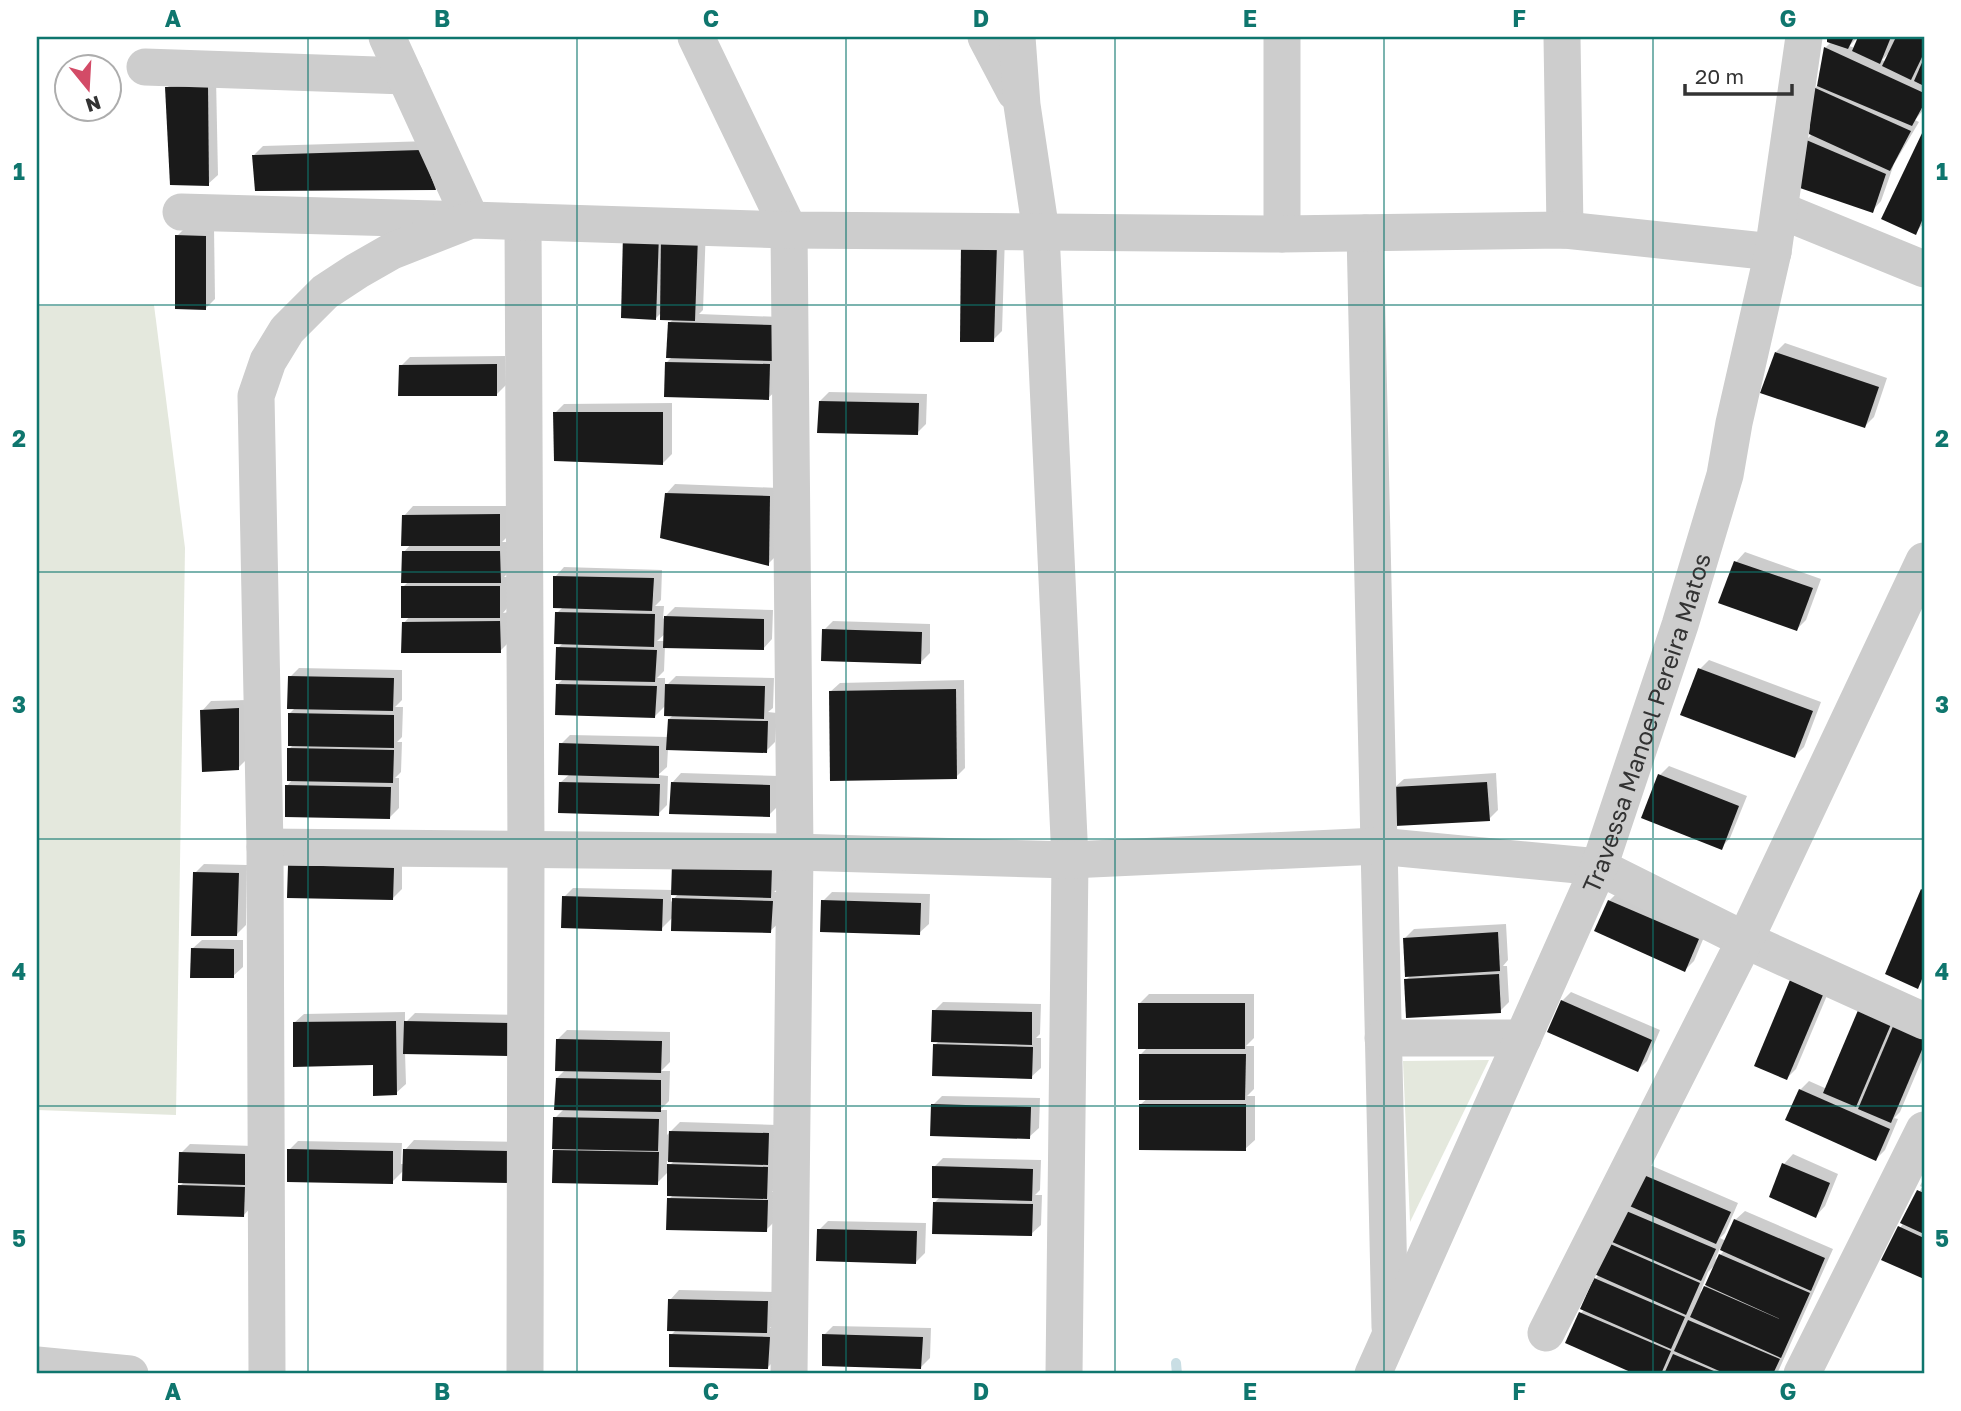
<svg xmlns="http://www.w3.org/2000/svg" width="1961" height="1411" viewBox="0 0 1961 1411" font-family="'Golos Text',sans-serif">
<rect width="100%" height="100%" fill="#fff"/>
<!-- green -->
<g fill="#e4e8dd">
<path d="M154,305l31,243 -9,567 -139,-5v-804z"/>
<path d="M1489,1060l-79,162 -7,-161z"/>
</g>
<!-- shadow -->
<g fill="#0003" fill-rule="evenodd">
<path d="M1829,37h29l-9,9 6,2 5,-11h64v72l-9,11 4,2 -25,42 -13,37 -9,10 -66,-71 5,-5 4,-47 4,-4 6,-36 6,-6 -3,-1zM1890,52l-4,10 -4,-2z"/>
<path d="M176,78h40l2,97 -10,9 -41,-96z"/>
<path d="M1924,133v90l-9,10 -31,-15z"/>
<path d="M430,141l15,39 -9,9h-179l-3,-34 9,-9z"/>
<path d="M186,227h28l1,72 -9,9 -29,-72z"/>
<path d="M706,227l-3,83 -4,4 82,3 -3,72 -10,9 -101,-36 6,-6 -4,-33 5,-4 -12,-7 -6,6 -31,-84z"/>
<path d="M1005,235l-3,96 -9,9 -30,-95z"/>
<path d="M1785,343l102,35 -13,39 -9,9 -89,-74z"/>
<path d="M505,356l1,29 -10,10 -95,-29 9,-9z"/>
<path d="M829,392l98,2 -1,30 -9,9 -97,-32z"/>
<path d="M672,403v51l-9,9 -108,-50 9,-9z"/>
<path d="M675,484l104,4 -2,67 -9,9 -102,-70z"/>
<path d="M413,506h95l1,29 -7,7h6l1,30 -5,5h4v30l-5,6 6,-1v30l-9,9 -96,-28 6,-7 -7,-29 6,-6 -5,-29 7,-8 -7,-28z"/>
<path d="M1745,552l76,27 -15,41 -9,9 -76,-27 15,-40z"/>
<path d="M564,567l98,3 -1,30 -6,6h9l-1,13 12,-12 98,3 -1,29 -9,10 -98,-3 -1,25 -7,7h8v9l11,-11 98,2 -1,30 -5,4 9,1 -2,29 -9,9 -98,-2 -1,18 -9,8 10,1 -1,29 -9,9 -97,-32 9,-8 -9,-30 9,-9 99,2v-18l5,-5 -8,-9 -11,11 -97,-32 6,-6 -6,-30 5,-5 -6,-30 6,-6 -8,-30zM666,633l-1,8h-8z"/>
<path d="M833,621l97,3v29l-9,9 -97,-32z"/>
<path d="M1709,660l112,42 -17,45 -9,9 -95,-87z"/>
<path d="M299,668l103,2v30l-7,7h8l-1,30 -5,5h5l-1,30 -6,6h4v30l-9,9 -103,-31 6,-7 -4,-30 5,-5 -4,-31 6,-6 -6,-30z"/>
<path d="M964,680l1,88 -9,9 -126,-85 10,-9z"/>
<path d="M247,700v59l-9,9 -36,-57 9,-10z"/>
<path d="M1669,766l78,30 -17,42 -9,10 -61,-73z"/>
<path d="M681,773l98,3 -1,30 -9,9 -97,-32z"/>
<path d="M1496,773l2,37 -9,9 -95,-31 10,-9z"/>
<path d="M299,857l103,2v30l-9,9z"/>
<path d="M781,857l-1,30 -6,5h7l-1,30 -10,9 -97,-14 -12,12 -97,-32 9,-9 100,2zM671,893h8l-8,9z"/>
<path d="M204,864l43,1 -1,60 -10,10 -41,-62z"/>
<path d="M1924,889v91l-6,6 4,-96z"/>
<path d="M832,892l98,2 -1,30 -10,9 -96,-32z"/>
<path d="M1618,892l89,38 -13,31 -9,9 -76,-69z"/>
<path d="M1506,924l2,36 -5,6h4l2,36 -9,9 -94,-31 5,-5 -6,-37 9,-9z"/>
<path d="M202,940h41v27l-10,9 -41,-27z"/>
<path d="M1791,981l40,5 -35,83 -9,9z"/>
<path d="M1571,992l89,38 -13,31 -9,9 -76,-69z"/>
<path d="M1149,994h105v44l-8,8h8v43l-7,7h8v44l-10,9 -104,-45 7,-6 -7,-44 7,-7 -8,-44z"/>
<path d="M943,1002l98,2 -1,30 -4,4h5v30l-10,9 -96,-32 4,-4 -5,-30z"/>
<path d="M1861,1009l63,16v30l-24,57 -6,6 4,1 -13,31 -9,9 -76,-69 9,-9 18,8z"/>
<path d="M405,1012v11l10,-10 103,2v30l-113,7 1,32 -10,9 -22,-29 -80,-41 10,-9z"/>
<path d="M567,1030l103,2v30l-9,9h9l-1,30 -9,9h7v25l13,-13 98,3 -1,29 -4,4h3v30l-4,4h4l-1,29 -9,9 -97,-31 4,-4 -4,-24 -12,12 -104,-2 2,-63 9,-9 -7,-31 9,-9 -8,-30zM667,1161h7l-7,7z"/>
<path d="M942,1096l98,2 -1,30 -10,9 -96,-32z"/>
<path d="M414,1140l104,2 -1,30 -113,-2 -12,12 -103,-32 9,-9 104,2 -1,21h4v-14z"/>
<path d="M190,1144l64,2 -2,60 -9,10 -63,-30 4,-4 -3,-29z"/>
<path d="M1793,1154l45,20 -13,32 -9,10 -45,-20 13,-32z"/>
<path d="M943,1158l98,2 -1,30 -5,5h7l-1,30 -10,9 -96,-32 5,-5 -6,-30z"/>
<path d="M1650,1165l88,38 -13,30 -5,5 6,3 9,-21 10,-9 88,38 -56,125h-111l1,-3 -3,3h-25l-72,-32 14,-29 4,-4 10,-30 4,-4 -3,-2zM1720,1248l5,2 -10,10zM1715,1265l-7,19 -8,9 8,-21z"/>
<path d="M1924,1178v99l-40,-18 38,-72 -2,-1z"/>
<path d="M828,1221l98,2 -1,30 -9,9 -97,-32z"/>
<path d="M679,1290l98,2 -1,30 -6,6h8l-1,30 -9,9 -97,-32 6,-6 -7,-29z"/>
<path d="M833,1326l98,2 -1,30 -9,9 -97,-32z"/>
</g>
<g fill="none" stroke-linecap="round" stroke-linejoin="round">
<!-- stream -->
<path stroke="#c9dee4" stroke-width="10" d="M1176,1363l1,11"/>
</g>
<!-- building -->
<g fill="#1a1a1a">
<path d="M1827,37h27l-6,12 -21,-7z"/>
<path d="M1858,37h33l-11,27 -28,-13z"/>
<path d="M1896,37h28v16l-13,27 -29,-14z"/>
<path d="M1824,47l100,46v11l-12,22 -95,-40z"/>
<path d="M1924,58v28l-10,-5z"/>
<path d="M208,86l1,100 -39,-1 -5,-98z"/>
<path d="M1813,87l98,44 -21,40 -81,-37z"/>
<path d="M1924,129v87l-8,19 -35,-16z"/>
<path d="M1804,139l82,35 -13,39 -76,-26z"/>
<path d="M421,150l15,40 -181,1 -3,-36z"/>
<path d="M623,234h36l-3,86 -35,-2z"/>
<path d="M175,235l31,1v74l-31,-1z"/>
<path d="M661,235l37,1 -3,85 -35,-1z"/>
<path d="M997,243l-3,99h-34l1,-98z"/>
<path d="M668,322l105,3 -1,36 -106,-3z"/>
<path d="M1775,352l104,35 -14,41 -105,-35z"/>
<path d="M665,362l105,2 -1,36 -105,-3z"/>
<path d="M497,364v32h-99l1,-31z"/>
<path d="M819,401l100,2 -1,32 -101,-2z"/>
<path d="M553,412h110v53l-109,-4z"/>
<path d="M665,493l105,3 -1,70 -109,-28z"/>
<path d="M500,514v32h-99l1,-31z"/>
<path d="M402,551h98l1,32h-100z"/>
<path d="M1734,561l79,27 -16,43 -79,-28z"/>
<path d="M553,576l101,2 -2,33 -99,-3z"/>
<rect x="401" y="586" width="99" height="32"/>
<path d="M555,612l100,2 -1,33 -100,-3z"/>
<path d="M664,616l100,3v31l-101,-2z"/>
<path d="M500,621l1,32h-100l1,-31z"/>
<path d="M822,629l100,3 -1,32 -100,-3z"/>
<path d="M556,647l101,3 -2,32 -100,-2z"/>
<path d="M1698,668l115,43 -18,47 -115,-43z"/>
<path d="M288,676l106,2 -1,33 -106,-2z"/>
<path d="M556,684l101,2 -2,32 -100,-3z"/>
<path d="M665,684l100,2 -1,33 -100,-3z"/>
<path d="M956,689l1,90 -127,2 -1,-90z"/>
<path d="M239,708v62l-37,2 -2,-62z"/>
<path d="M288,713l106,2v33l-106,-2z"/>
<path d="M668,719l100,2 -1,32 -101,-3z"/>
<path d="M559,743l100,3v32l-101,-3z"/>
<path d="M287,748l107,2 -1,33 -106,-2z"/>
<path d="M1658,774l81,32 -17,44 -81,-32z"/>
<path d="M559,782l101,2 -1,32 -101,-3z"/>
<path d="M671,782l99,3v32l-101,-3z"/>
<path d="M1487,782l3,39 -95,5 -2,-39z"/>
<path d="M285,785l106,2 -1,32 -105,-2z"/>
<path d="M672,863l100,3 -1,32 -100,-3z"/>
<path d="M288,865l106,3 -1,32 -106,-2z"/>
<path d="M193,872l46,1 -2,63h-46z"/>
<path d="M1921,889l3,2v83l-6,15 -33,-15z"/>
<path d="M562,896l101,3 -1,32 -101,-3z"/>
<path d="M672,898l101,3 -2,32 -100,-2z"/>
<path d="M821,900l100,3 -1,32 -100,-3z"/>
<path d="M1608,900l91,39 -14,33 -91,-41z"/>
<path d="M1498,932l2,39 -95,6 -2,-39z"/>
<path d="M191,948l43,1v29h-44z"/>
<path d="M1499,974l2,39 -95,5 -2,-39z"/>
<path d="M1790,980l33,15 -36,85 -33,-14z"/>
<path d="M1561,1000l91,40 -14,32 -91,-40z"/>
<rect x="1138" y="1003" width="107" height="46"/>
<path d="M1859,1008l33,14 -36,85 -33,-14z"/>
<path d="M932,1010l100,2v33l-101,-3z"/>
<path d="M396,1021l1,74 -24,1v-31l-80,2v-45z"/>
<path d="M404,1021l106,2 -1,33 -106,-2z"/>
<path d="M1894,1024l30,14v7l-33,78 -33,-14z"/>
<path d="M556,1039l106,2 -1,32 -106,-2z"/>
<path d="M933,1044l100,3 -1,32 -100,-3z"/>
<path d="M1139,1054h107l-1,46h-106z"/>
<path d="M556,1078l105,2v32l-107,-2z"/>
<path d="M1799,1089l91,40 -14,32 -91,-41z"/>
<path d="M931,1104l100,3 -1,32 -100,-3z"/>
<path d="M1139,1104h107v47l-107,-1z"/>
<path d="M553,1117l106,2 -1,32 -106,-2z"/>
<path d="M669,1131l100,2 -1,32 -100,-3z"/>
<path d="M287,1149l106,2v33l-106,-2z"/>
<path d="M403,1149l106,2v32l-107,-2z"/>
<path d="M553,1150l106,2 -1,33 -106,-2z"/>
<path d="M179,1152l66,2v31l-67,-2z"/>
<path d="M1782,1163l48,20 -14,35 -47,-21z"/>
<path d="M667,1164l101,3 -1,32 -100,-3z"/>
<path d="M932,1166l101,3 -1,32 -100,-3z"/>
<path d="M1639,1173l92,39 -15,32 -91,-40z"/>
<path d="M178,1185l67,2 -1,30 -67,-2z"/>
<path d="M1917,1190l7,3v41l-24,-11z"/>
<path d="M667,1198l101,2 -1,32 -101,-2z"/>
<path d="M933,1202l100,2 -1,32 -100,-2z"/>
<path d="M1624,1210l92,39 -15,32 -91,-40z"/>
<path d="M1734,1219l91,39 -14,33 -91,-41z"/>
<path d="M1898,1226l26,12v41l-43,-19z"/>
<path d="M817,1229l100,2 -1,33 -100,-3z"/>
<path d="M1608,1243l92,40 -14,32 -92,-41z"/>
<path d="M1719,1254l91,39 -29,65 -91,-41 14,-31 78,34 -77,-35z"/>
<path d="M1594,1278l91,39 -14,32 -91,-40z"/>
<path d="M668,1299l100,2 -1,32 -100,-2z"/>
<path d="M1579,1312l92,39 -10,23h-26l-70,-31z"/>
<path d="M1688,1320l92,39 -7,15h-47l-52,-23z"/>
<path d="M669,1334l101,3 -2,32 -99,-2z"/>
<path d="M822,1334l101,3 -2,32 -99,-3z"/>
<path d="M1673,1354l48,20h-57z"/>
</g>
<g fill="none" stroke-linecap="round" stroke-linejoin="round">
<!-- minor -->
<g stroke="#cdcdcd" stroke-width="37">
<path d="M696,37l93,193 6,622 -6,522"/>
<path d="M986,37l29,55"/>
<path d="M1017,37l5,68 19,127 29,628 -6,514"/>
<path d="M1282,37v197"/>
<path d="M1562,37l3,193"/>
<path d="M145,67l260,9"/>
<path d="M1780,210l144,59"/>
<path d="M181,212l290,8 -84,-183"/>
<path d="M523,222l3,627 -1,525"/>
<path d="M1365,233l25,1094"/>
<path d="M265,847l530,5 275,8 308,-14 221,21 146,73 179,81"/>
<path d="M1383,1038h140"/>
<path d="M1546,1333l199,-393 179,-379"/>
<path d="M37,1365l93,9"/>
<path d="M267,1374l-2,-527 -9,-451 12,-35 19,-31 38,-38 32,-21 35,-20 79,-31 318,10 493,4 283,-4 208,22"/>
<path id="s1" d="M1373,1374l226,-507 81,-242 45,-150 9,-52 39,-171 31,-215"/>
<path d="M1802,1374l122,-244"/>
</g>
</g>
<!-- grid -->
<path fill="none" stroke="#0f766e" stroke-width="2" stroke-opacity="0.55" d="M308,37v1337M577,37v1337M846,37v1337M1115,37v1337M1384,37v1337M1653,37v1337M37,305h1887M37,572h1887M37,839h1887M37,1106h1887"/>
<g text-anchor="middle" dominant-baseline="central" stroke-width="7" stroke-linejoin="round" paint-order="stroke">
<!-- street labels -->
<g font-size="24" fill="#333" stroke="#fff">
<text stroke="none"><textPath href="#s1" startOffset="707">Travessa Manoel Pereira Matos</textPath></text>
</g>
</g>
<!-- border -->
<rect width="1961" height="1411" fill="none" stroke="#ffffff" stroke-width="77"/>
<!-- north arrow -->
<g transform="translate(88 88) rotate(162)"><circle r="33" fill="#ffffff" stroke="#adadad" stroke-width="2"/>
<path d="M0-5L12 26L0 18L-12 26Z" fill="#d34b67"/>
<text y="-10" font-size="19" font-weight="bold" text-anchor="middle" fill="#333333">N</text>
</g>
<!-- scale -->
<path d="M1685 84v10h107v-10" fill="none" stroke="#333333" stroke-width="3.5"/>
<text x="1695" y="84" font-size="21" fill="#333333" stroke="#ffffff" stroke-width="5" paint-order="stroke">20 m</text>
<rect x="38" y="38" width="1885" height="1334" fill="none" stroke="#0f766e" stroke-width="2.5"/>
<g font-size="23" text-anchor="middle" font-weight="bold" fill="#0f766e">
<text x="173" y="27">A</text>
<text x="442" y="27">B</text>
<text x="711" y="27">C</text>
<text x="981" y="27">D</text>
<text x="1250" y="27">E</text>
<text x="1519" y="27">F</text>
<text x="1788" y="27">G</text>
<text x="19" y="180">1</text>
<text x="1942" y="180">1</text>
<text x="19" y="447">2</text>
<text x="1942" y="447">2</text>
<text x="19" y="713">3</text>
<text x="1942" y="713">3</text>
<text x="19" y="980">4</text>
<text x="1942" y="980">4</text>
<text x="19" y="1247">5</text>
<text x="1942" y="1247">5</text>
<text x="173" y="1400">A</text>
<text x="442" y="1400">B</text>
<text x="711" y="1400">C</text>
<text x="981" y="1400">D</text>
<text x="1250" y="1400">E</text>
<text x="1519" y="1400">F</text>
<text x="1788" y="1400">G</text>
</g>
</svg>
